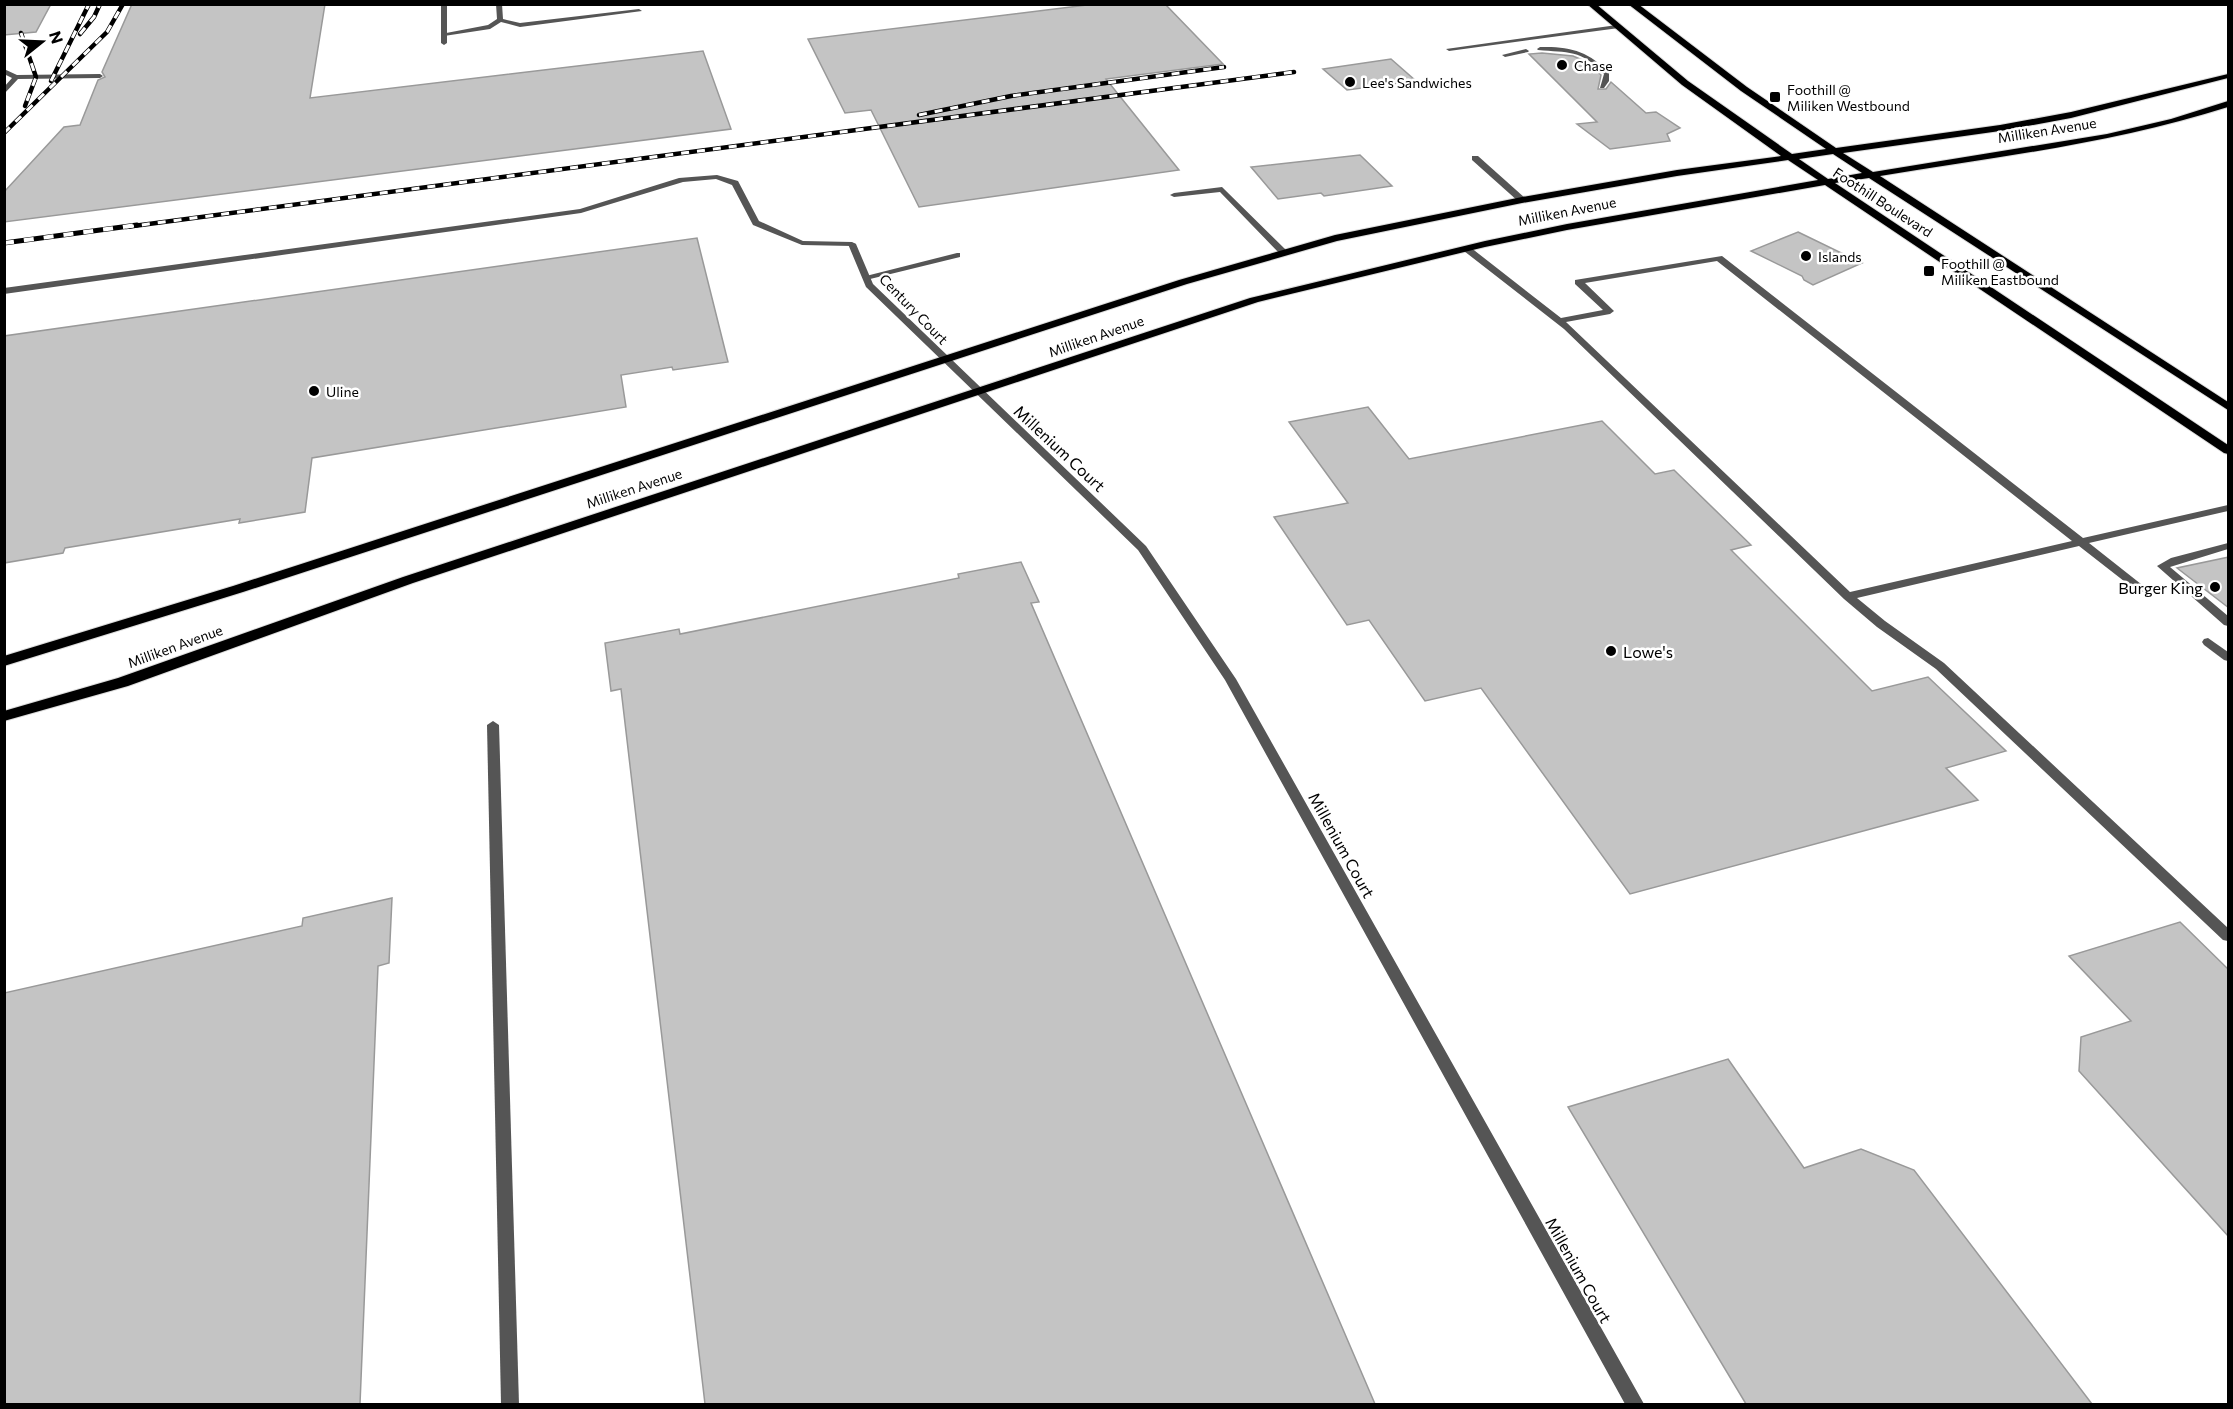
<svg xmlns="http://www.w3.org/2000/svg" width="2233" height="1409" viewBox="0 0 2233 1409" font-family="Commissioner,sans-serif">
<rect width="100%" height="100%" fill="#fff"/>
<!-- building -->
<g fill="#c4c4c4" stroke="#999" stroke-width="1.5">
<path d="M4,4h47l-15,28 -32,3z"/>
<path d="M132,4h193l-15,94 393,-47 28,78 -727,93v-30l60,-65 16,-2 18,-45 7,-3 -3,-5z"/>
<path d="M1095,4h70l58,60 -117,15 73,91 -260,37 -48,-97 -26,3 -37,-74z"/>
<path d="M1542,53l31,3 14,6 14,13 -3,14h8l5,-7 35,31 10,-1 24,16 -13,6 3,7 -60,8 -33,-25 20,-2 -68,-68z"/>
<path d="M1391,59l25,22 -69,9 -24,-21z"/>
<path d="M1360,155l32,31 -68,10 -3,-3 -43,6 -27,-32z"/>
<path d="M1798,232l64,31 -49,22 -9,-5 -2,-4 -51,-25z"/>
<path d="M697,238l31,124 -55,8 -1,-3 -51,8 5,32 -314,51 -7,54 -66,11 1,-4 -175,29 -2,5 -59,10v-227z"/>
<path d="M1368,407l41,52 193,-38 53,53 19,-4 77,75 -20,5 141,141 56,-14 78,74 -60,17 32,32 -348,94 -149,-206 -56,13 -56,-81 -22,5 -73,-108 74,-14 -59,-81z"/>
<path d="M2229,557v51l-52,-40z"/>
<path d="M1021,562l18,40 -8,1 344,801h-670l-84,-715 -10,2 -6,-48 74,-14 1,5 279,-56 -1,-4z"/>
<path d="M392,898l-3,65 -11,3 -18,438h-356v-411l298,-67 1,-8z"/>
<path d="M2180,922l49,48v267l-150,-166 2,-34 50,-16 -62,-65z"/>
<path d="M1728,1059l76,109 57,-19 53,21 178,234h-346l-178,-297z"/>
</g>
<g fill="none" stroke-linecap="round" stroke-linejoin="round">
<!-- primary casing -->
<g stroke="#dbdbdb" stroke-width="2">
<path id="primary" d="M1587,4h9l92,77 104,73 34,-5 -85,-58 -113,-87h10l109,83 89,61 164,-23 71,-13 157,-38v4l-157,40 -71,13 -157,22 30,19 234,-38 64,-15 57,-18v6c-113,36 -231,50 -348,69l348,226v8l-359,-232 -34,5 393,262v9l-4,-1 -399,-268 -258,45 -82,17 -227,55 -845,281 -285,103 -124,35v-10l114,-33 285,-101 847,-279 235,-57 82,-17 251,-44 -30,-20 -111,16 -155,27 -185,38 -150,43 -944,308 -239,74v-10l229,-70 946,-306 156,-45 187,-38 155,-27 104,-14 -99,-71zM1833,154l29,19 -34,6 -29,-20z"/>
</g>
<!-- lane -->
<g fill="#555" fill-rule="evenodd">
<path d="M496,4h6l1,15 17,4 119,-14 3,2 -122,16 -19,-5 -11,7 -46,7 -3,-2 47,-9 9,-6z"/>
<path d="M1617,25l2,1v2l-170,23 -3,-2z"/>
<path d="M1540,47c29,-1 49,4 69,26v8l-5,7h-4l4,-14c-23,-25 -36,-21 -66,-24l-1,-1z"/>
<path d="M1526,49l3,2 -1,1 -23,5 -3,-2z"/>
<path d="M4,69l13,6 83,-1 3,2 -3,2 -82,1 -14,15v-7l8,-9 -8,-4z"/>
<path d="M1472,156h6l47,42v4h-6l-47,-42z"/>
<path d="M717,175l21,6 21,40 44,20 49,1 4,2 -4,2 -50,-1 -49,-20 -21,-40 -16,-6 -33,3 -102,31 -577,81v-6l576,-79 99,-31z"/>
<path d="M1222,187l65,64v4h-6l-61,-63 -46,5 -4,-2 4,-2z"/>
<path d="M1464,247h6l91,71 42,-8 -28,-26v-4l147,-24 361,282 145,-33v6l-139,32 57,45 2,2 -2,2h-8l-59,-46 -222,52 28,23 59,42 284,265v13l-5,-1 -287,-271 -59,-42 -33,-28 -280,-270 -100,-78zM1717,261l355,280 -222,51 -284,-270 44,-8 4,-3 -29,-28z"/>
<path d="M957,253h3v4l-94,23 -4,-3z"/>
<path d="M2228,543v6l-58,18 58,49v10l-4,-1 -67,-59 14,-8z"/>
<path d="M2208,638l20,14v9l-4,-1 -20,-15 -2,-3 2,-3z"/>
<path d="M493,721l6,4 20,679h-18l-14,-679z"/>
</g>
<!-- street -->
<g fill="#555" fill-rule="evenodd">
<path d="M441,4h6v39l-3,2 -3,-2z"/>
<path d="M849,242l7,2 17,40 273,262 90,133 408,725h-19l-400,-724 -87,-130 -272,-263 -18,-43z"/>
</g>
<!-- primary -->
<use href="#primary" fill="#000" fill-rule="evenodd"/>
<!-- rail-far1 casing -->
<g stroke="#000" stroke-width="4.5">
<g id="rail-far1">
<path d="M21,33l15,44 -11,29"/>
<path d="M80,34l14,-17 6,-13"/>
<path d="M51,81l38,-77"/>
<path d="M919,115l92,-19 213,-29"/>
<path d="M4,133l103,-101 16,-28"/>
<path d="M126,227l1168,-155"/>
</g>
</g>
<!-- rail casing -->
<g stroke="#000" stroke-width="5">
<path id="rail" d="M4,243l133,-18"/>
</g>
<!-- rail-far1 -->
<use href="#rail-far1" stroke="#fff" stroke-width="3" stroke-dasharray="8" stroke-linecap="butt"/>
<!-- rail -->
<use href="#rail" stroke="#fff" stroke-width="4" stroke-dasharray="10" stroke-linecap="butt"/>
</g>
<!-- markers -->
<g fill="#000" stroke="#fff" stroke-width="2">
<circle cx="1562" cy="65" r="6"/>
<circle cx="1350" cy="82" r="6"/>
<rect x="1769" y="91" width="12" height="12" rx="3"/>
<circle cx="1806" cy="256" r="6"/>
<rect x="1923" y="265" width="12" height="12" rx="3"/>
<circle cx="314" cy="391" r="6"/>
<circle cx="2215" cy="587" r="6"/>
<circle cx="1611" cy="651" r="6"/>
</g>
<g text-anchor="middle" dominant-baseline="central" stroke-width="5" stroke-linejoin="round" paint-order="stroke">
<!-- far-poi labels -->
<g font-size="14" fill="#000" stroke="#fff" text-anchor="start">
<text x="1574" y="65">Chase</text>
<text x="1362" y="82">Lee's Sandwiches</text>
<text x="1787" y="89">Foothill @<tspan x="1787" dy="16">Miliken Westbound</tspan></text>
<text x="1818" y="256">Islands</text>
<text x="1941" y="263">Foothill @<tspan x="1941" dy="16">Miliken Eastbound</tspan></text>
<text x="326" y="391">Uline</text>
</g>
<!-- far-street labels -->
<g font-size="14" fill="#000" stroke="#fff">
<text transform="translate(2047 130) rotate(-9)">Milliken Avenue</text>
<text transform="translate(1883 202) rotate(33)">Foothill Boulevard</text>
<text transform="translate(1567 211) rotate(-11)">Milliken Avenue</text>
<text transform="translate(914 309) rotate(46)">Century Court</text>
<text transform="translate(1096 336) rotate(-19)">Milliken Avenue</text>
<text transform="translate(634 488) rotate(-18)">Milliken Avenue</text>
<text transform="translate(175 646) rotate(-20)">Milliken Avenue</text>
</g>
<!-- street labels -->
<g font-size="16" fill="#000" stroke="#fff">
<text transform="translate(1060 448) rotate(43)">Millenium Court</text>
<text transform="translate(1342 845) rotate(61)">Millenium Court</text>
<text transform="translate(1579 1270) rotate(61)">Millenium Court</text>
</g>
<!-- poi labels -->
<g font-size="16" fill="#000" stroke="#fff" text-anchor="end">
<text x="2203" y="587">Burger King</text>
<text x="1623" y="651" text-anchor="start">Lowe's</text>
</g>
</g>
<!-- border -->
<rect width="2233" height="1409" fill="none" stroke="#000000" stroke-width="12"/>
<!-- north arrow -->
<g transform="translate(42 42) rotate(72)" stroke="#ffffff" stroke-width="4.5" paint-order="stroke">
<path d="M0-4.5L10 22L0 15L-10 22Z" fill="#000000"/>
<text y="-9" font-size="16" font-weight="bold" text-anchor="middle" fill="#000000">N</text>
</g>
</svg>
